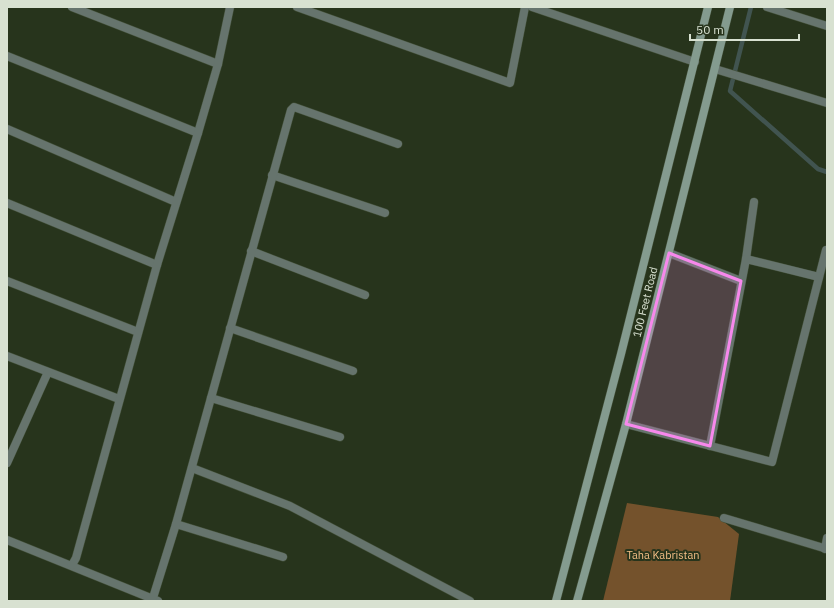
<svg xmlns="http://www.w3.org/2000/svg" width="834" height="608" viewBox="0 0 834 608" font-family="'IBM Plex Sans',sans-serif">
<rect width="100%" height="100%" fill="#27341c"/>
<!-- green -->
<path fill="#74522c" d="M627,503l91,14 21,17 -9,67h-127z"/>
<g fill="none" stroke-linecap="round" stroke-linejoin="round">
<!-- stream -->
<path stroke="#415450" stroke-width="4.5" d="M751,7l-21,84 88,78 9,3"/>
<!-- minor casing -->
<g stroke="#435039" stroke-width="9">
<g id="minor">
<path d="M72,7l146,57"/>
<path d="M297,7l213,76 15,-76"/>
<path d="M532,7l163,55"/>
<path d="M767,7l60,19"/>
<path d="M7,56l191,77"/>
<path d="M715,69l112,34"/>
<path d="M7,129l169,73"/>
<path d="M272,175l113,38"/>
<path d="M7,203l150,62"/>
<path d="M251,251l114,44"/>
<path d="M669,253l72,28"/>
<path d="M746,259l8,-57"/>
<path d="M7,281l131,51"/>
<path d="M230,328l123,43"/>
<path d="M7,356l112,43"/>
<path d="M211,398l129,39"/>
<path d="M626,424l146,38 54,-212"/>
<path d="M710,446l36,-187 73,18"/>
<path d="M7,463l41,-91"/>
<path d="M192,468l98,38 180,95"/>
<path d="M724,518l103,31"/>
<path d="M176,524l107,33"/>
<path d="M7,540l151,61"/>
<path d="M825,549l2,-11"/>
<path d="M72,565l4,-7 81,-293 41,-132 20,-69 12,-57"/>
<path d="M152,601l24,-77 115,-414 3,-3 104,37"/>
</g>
</g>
<!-- secondary casing -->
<g stroke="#435039" stroke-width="9">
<g id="secondary">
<path d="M556,601l65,-247 87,-347"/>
<path d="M577,601l49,-177 104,-417"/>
</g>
</g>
<!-- minor -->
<use href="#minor" stroke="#66746d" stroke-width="8"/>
<!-- secondary -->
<use href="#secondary" stroke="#849b8f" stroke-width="8"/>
</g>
<!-- marked area -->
<path fill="#f788ec" fill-opacity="0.2" stroke="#f788ec" stroke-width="3" stroke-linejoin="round" d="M669,253l72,28 -31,165 -84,-22z"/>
<g text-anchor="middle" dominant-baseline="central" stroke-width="4" stroke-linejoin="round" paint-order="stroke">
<!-- street labels -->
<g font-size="11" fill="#d8e1d1" stroke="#27341c">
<text transform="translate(645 302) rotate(-76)">100 Feet Road</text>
</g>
<!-- park labels -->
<g font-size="11" fill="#f5bf86" stroke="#27341c">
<text x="663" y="555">Taha Kabristan</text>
</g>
</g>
<!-- border -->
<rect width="834" height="608" fill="none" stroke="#d8e1d1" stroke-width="16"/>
<!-- scale -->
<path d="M690 34v6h109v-6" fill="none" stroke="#d8e1d1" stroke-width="2"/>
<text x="696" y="34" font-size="12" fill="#d8e1d1" stroke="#27341c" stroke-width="3" paint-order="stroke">50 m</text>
</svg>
